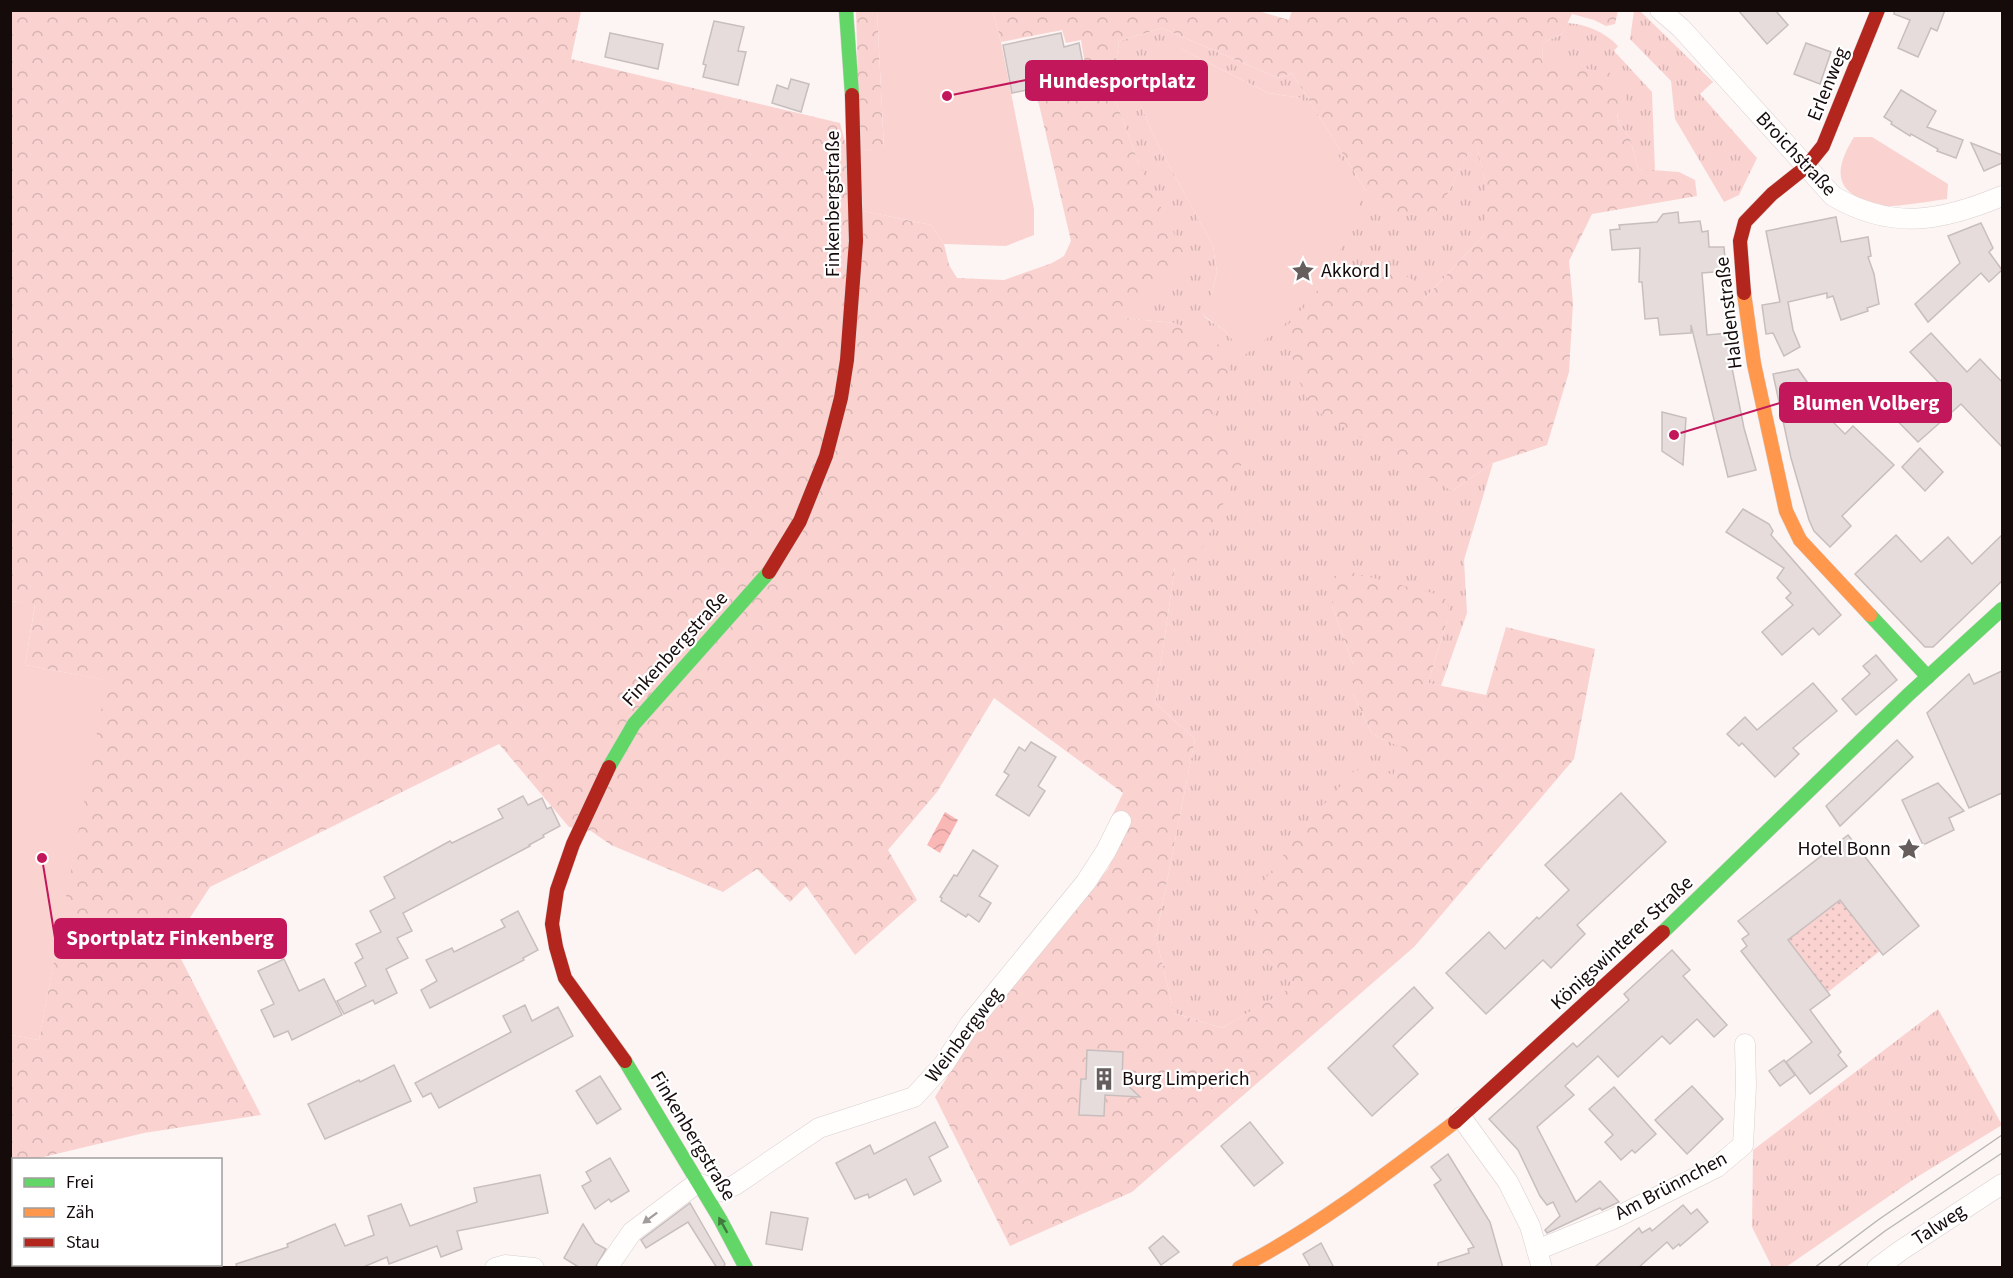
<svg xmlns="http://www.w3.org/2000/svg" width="2013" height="1278" viewBox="0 0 2013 1278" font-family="'Source Sans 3',sans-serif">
<defs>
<pattern id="grass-tufts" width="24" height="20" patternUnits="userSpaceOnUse" patternTransform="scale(1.5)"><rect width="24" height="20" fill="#fad3d1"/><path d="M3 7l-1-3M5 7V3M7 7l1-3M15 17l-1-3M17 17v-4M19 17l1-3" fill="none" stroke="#d5b4b2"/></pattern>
<pattern id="forest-crowns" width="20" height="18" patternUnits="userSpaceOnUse" patternTransform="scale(1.5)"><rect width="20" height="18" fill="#fad3d1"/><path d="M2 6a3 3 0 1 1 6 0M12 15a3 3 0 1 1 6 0" fill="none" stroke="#d5b4b2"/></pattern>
<pattern id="garden-dots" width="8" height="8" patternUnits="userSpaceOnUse" patternTransform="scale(1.5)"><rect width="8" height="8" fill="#fad3d1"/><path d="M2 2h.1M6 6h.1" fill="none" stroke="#d5b4b2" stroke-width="1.8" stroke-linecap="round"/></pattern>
<pattern id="water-waves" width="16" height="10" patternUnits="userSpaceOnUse" patternTransform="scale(1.5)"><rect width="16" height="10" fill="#f9b7b6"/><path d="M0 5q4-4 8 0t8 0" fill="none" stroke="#d59c9b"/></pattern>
</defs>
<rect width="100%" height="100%" fill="#fcf5f4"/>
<!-- grass -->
<g fill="url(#grass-tufts)" fill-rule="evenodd">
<path d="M1634,11h6l73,71 -13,12 57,64 -18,37 -15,7 -49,-83 -4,-38 -41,-42z"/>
<path d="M1567,23c19,1 38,9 51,23l-4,5 38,41 3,79 -17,-2 -8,-31 -11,-14 -2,-12 -75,-50 1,-19 19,-9z"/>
<path d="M1162,28l116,50 14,-5 74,118 80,6 29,-58 10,41v54l-62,66 29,191 41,-28 -29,97 3,53 -26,73 -13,-3 19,-62 -115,-15 21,58v30l19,40 32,14 -10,26 -134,177 35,35 -73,42 -48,-15 -18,-76 39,-198 -40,-36 20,-137 33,-134 -33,-109 -52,-5 16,-154 -27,-73 7,-50zM1181,49l87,44 33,5 -59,258c-5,-9 -9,-18 -17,-25 -8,-7 -17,-9 -23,-18l10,-20 5,-21 -4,-26 -56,-103 -16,-37z"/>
<path d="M1938,1009l64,116 -85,52 -131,90h-14l-20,-40 1,-77z"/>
</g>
<!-- forest -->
<g fill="url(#forest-crowns)">
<path d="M1255,10l34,10 3,-10 326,1 -3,13 -9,2 -12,-6 -22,-6 -10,20 -19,9 -1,19 67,10 18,28 -10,13 2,11 11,14 8,31 41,3 16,8 2,16 -105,18 -23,47 4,42 -4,69 -22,73 -54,18 -41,28 -139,-82 -17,-34 -10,-48 47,-51 46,-15 34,19 11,19 61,-65v-54l-10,-40 -29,57 -12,18h-36l-32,-24 -74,-118 -14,5 -116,-50 -43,13 -7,50 27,73 49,97 -64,57 51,5 42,18 12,28 -21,63 37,25 -52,111 -18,-2 -20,137 40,36 -39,198 18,76 48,15 72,-42 -34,-35 -7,-56 58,-76 44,-49 39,4 9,-26 -31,-14 -19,-40v-30l-21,-58 1,-25 9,-11 102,26 5,12 -2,13 -19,62 58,12 20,-68 89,22 -21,110 -160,188 -282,245 -122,54 -75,-149 52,-86 121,-142 16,-40 -15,-7 14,-29 -129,-95 -57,94 -49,58 29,50 -62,55 -49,-69 -16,16 -33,-33 -34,23 -112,-47 -20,-14 -22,-4 -70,-83 -289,143 -26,40 -5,28 82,160 -117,18 -109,26 -21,1 -1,5h-2v-130l28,5 67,-360 -81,-15 10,-60 -24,-4v-590h570l-10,48 269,64 23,88 68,14 13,19 5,21 8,13 47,2 48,-17 12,-7 7,-15 -37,-158 52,-12 -5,-31 -15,3 -4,-13 -61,12 -8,-31z"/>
<path d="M856,11h21l7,138 -24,1z"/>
</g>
<!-- park -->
<g fill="#fad3d1">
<path d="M877,11h116l8,31 33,167v26l-28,11 -62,-2 -13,-19 -68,-14 -3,-61 24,-2z"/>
<path d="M1163,48l18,1 87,44 33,5 62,96 -33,80 -48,53 -40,30c-5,-9 -9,-19 -17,-26 -8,-7 -17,-10 -24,-19l11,-19 5,-21 -4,-26 -56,-103 -16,-37v-26l7,-19z"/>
<path d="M1854,137h18l76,47 -1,15c-23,3 -47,8 -69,7 -6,-1 -12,-5 -17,-7 -31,-14 -21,-39 -7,-62z"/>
<path d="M10,601l25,3 -10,61 82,15 -68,360 -28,-5z"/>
</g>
<!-- garden -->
<path fill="url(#garden-dots)" d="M1840,900l40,51 -52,41 -40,-52z"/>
<!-- water -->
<path fill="url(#water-waves)" d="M945,812l13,8 -18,33 -13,-8z"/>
<!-- building -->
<g fill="#e5dcdb" stroke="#c7bebd" stroke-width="1.5">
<path d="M1738,10h37l13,15 -21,19z"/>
<path d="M1894,10h51l-8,21 -6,-3 -13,29 -20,-9 12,-28 -16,-6z"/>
<path d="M714,21l30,6 -6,24 8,1 -8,33 -35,-8 3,-12 -3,-1z"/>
<path d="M610,33l53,11 -5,25 -53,-12z"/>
<path d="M1061,33l3,14 15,-4 5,26 -53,13 1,7 -20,4 -9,-48z"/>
<path d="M1806,43l25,9 -11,32 -26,-10z"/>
<path d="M791,79l18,5 -8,28 -29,-9 5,-18 11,4z"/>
<path d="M1901,90l35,21 -9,16 36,13 -7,18 -19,-7 1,-2 -27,-15 -1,2 -19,-12 1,-2 -8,-5z"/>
<path d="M1971,143l31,12v8l-18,8z"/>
<path d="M1678,212l1,11 21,-2 2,11 6,-1 1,16h15l2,24 -24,2 5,62 21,-2 4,35 12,60 12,42 -28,7 -37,-152v8l-31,2 -2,-17 -13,1 -3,-37h-3l1,-34 -28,2 -2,-20 10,-1 -1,-4 38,-3 6,-8z"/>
<path d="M1836,217l5,25 27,-5 3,19 -3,1 6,17 5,30 -12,4 1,3 -27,9 -8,-24 -6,2v-5l-39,9 5,28 7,17 -16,9 -11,-23 -7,1 -4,-29 18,-3 -14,-71z"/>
<path d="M1981,223l12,25 -4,4 13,18 -13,12 -8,-9 -53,49 -13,-18 45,-41 -12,-27z"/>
<path d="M1931,333l36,39 13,-13 22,23v65l-41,-43 -43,38 -36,-37 16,-16 16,16 24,-23 -28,-30z"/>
<path d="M1798,369l24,34 -5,3 28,28 8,-8 41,39 -52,51 9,10 -21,21 -16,-16 -5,-11 -18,-62 -18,-84z"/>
<path d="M1662,412l24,6 -3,47 -21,-14z"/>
<path d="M1920,448l23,24 -18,19 -23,-24z"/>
<path d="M1743,509l26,15 4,7 -2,4 70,80 -22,20 -6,-7 -31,27 -20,-23 31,-27 -7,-7 5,-5 -14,-15 7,-10 -58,-36z"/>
<path d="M1896,535l25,27 27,-25 24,27 30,-29v46l-69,66h-8l-70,-73z"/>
<path d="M1876,655l21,25 -41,35 -14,-16 28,-25 -7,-8z"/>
<path d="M2002,671v122l-33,15 -42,-95 42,-39 5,10z"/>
<path d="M1813,683l24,28 -44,37 6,6 -24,23 -33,-34 -3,3 -12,-12 18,-17 12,13z"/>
<path d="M1897,740l16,17 -73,69 -14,-20z"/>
<path d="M1031,742l25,15 -18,29 7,5 -16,25 -33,-21 13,-20 -5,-3 15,-25 6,4z"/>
<path d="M1938,783l26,28 -15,7 5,12 -31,15 -21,-45z"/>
<path d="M1621,793l45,49 -89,83 8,9 -34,34 -8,-8 -57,54 -40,-41 43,-41 16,17 32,-32 2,2 30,-29 -24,-25z"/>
<path d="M523,796l5,9 14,-7 5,11 4,-2 9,19 -17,9 1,2 -15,8 1,1 -127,67 9,18 -15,7 11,20 -22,11 11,24 -22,11 -2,-4 -29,14 -7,-13 29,-15 -11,-23 8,-5 -7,-14 25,-12 -11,-21 25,-13 -11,-21 66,-36 2,2 51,-25 -5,-9z"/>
<path d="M1848,835l71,91 -36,29 -43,-55 -52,40 42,55 -20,15 31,42 -3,3 9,11 -37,28 -24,-32 26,-20 -71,-91 6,-5 -5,-7 7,-5 -11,-13z"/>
<path d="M973,850l25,16 -19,30 12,7 -12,19 -11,-8 -2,3 -25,-16 1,-3 -2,-1 14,-22 3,1z"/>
<path d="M518,911l20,39 -15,8 1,2 -94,48 -9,-18 16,-9 -11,-21 26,-12 2,4 51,-25 -4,-7z"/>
<path d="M1672,950l18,20 -7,6 44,49 -13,12 -17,-18 -27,25 -8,-8 -44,41 -20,-21 -33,30 9,9 -37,32 39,75 24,-21 19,21 -17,8 -2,-2 -53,25 -2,-3 15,-14 -7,-14 -6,3 -7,-9 -22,-46 -29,-31 84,-76 4,4 52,-47 -5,-6z"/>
<path d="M284,959l15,32 25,-12 18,36 -50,25 -4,-9 -14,6 -13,-27 13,-6 -16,-33z"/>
<path d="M1414,987l19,21 -40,38 25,28 -46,42 -44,-48z"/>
<path d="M525,1005l7,16 26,-14 15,29 -134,72 -8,-15 -8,4 -8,-14 96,-51 -8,-16z"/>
<path d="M1087,1050l36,2 -1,28 18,17 -35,-2 -1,21 -25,-1 2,-36h5z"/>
<path d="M1784,1060l11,15 -15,11 -11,-15z"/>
<path d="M394,1065l17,36 -86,38 -17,-35 51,-24 1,2z"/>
<path d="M600,1076l21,33 -24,15 -21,-33z"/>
<path d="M1692,1086l31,33 -36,35 -32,-34z"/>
<path d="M1614,1087l42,47 -21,19 -3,-3 -11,10 -16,-18 8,-7 -24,-26z"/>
<path d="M935,1122l13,25 -19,10 12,24 -27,14 -8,-16 -37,19 -1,-4 -13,5 -19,-36 34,-18 4,9z"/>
<path d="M1250,1122l33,41 -29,23 -33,-40z"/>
<path d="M1448,1154l42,68 13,46h-65v-5l31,-10 -1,-4 6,-2 -40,-62 7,-5 -10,-13z"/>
<path d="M610,1158l19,33 -18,11 -2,-3 -14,10 -13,-23 9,-5 -5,-9z"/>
<path d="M540,1175l8,38 -91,18 5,18 -21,8 -4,-11 -48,18 -2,-7 -26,11h-124l-1,-4 52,-17 -1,-3 48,-20 10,22 29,-11 -6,-19 33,-12 9,22 67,-24 -3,-14z"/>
<path d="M690,1203l35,61 -2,4h-6l-29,-46 -42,26 -5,-8z"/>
<path d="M1683,1205l8,9 6,-5 11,13 -28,24 -1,-2 -6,5 -6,-7 -29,26h-44l45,-40 3,5 8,-5 2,3z"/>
<path d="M771,1212l37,6 -6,32 -36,-6z"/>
<path d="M583,1224l12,19 11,6 -11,19h-15l-16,-10z"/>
<path d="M1163,1236l16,16 -18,13 -12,-17z"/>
<path d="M1321,1243l13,25h-23l-8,-14z"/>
</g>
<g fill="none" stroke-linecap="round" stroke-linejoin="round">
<!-- street casing -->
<g stroke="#d9d0cf" stroke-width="21">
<g id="street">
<path d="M1660,10l21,18 152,168c60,35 109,25 169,0"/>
<path d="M1461,1117l47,65 22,44 12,42"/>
<path d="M1537,1250l76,-31 104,-52 26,-22 3,-59 -1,-42"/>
<path d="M495,1268l10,-3 29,3"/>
<path d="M607,1268l25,-36 65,-49 24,8 14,-6 84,-57 95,-31 30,-33 26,-40 116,-142 20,-31 15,-30"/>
<path d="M1877,1268l23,-17 102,-67"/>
</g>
</g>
<!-- fast casing -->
<g stroke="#d9d0cf" stroke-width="15">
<g id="fast">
<path d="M846,10l6,85"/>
<path d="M1870,615l58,62"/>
<path d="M609,767l25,-43 135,-152"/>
<path d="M1663,932l245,-237 94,-86"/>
<path d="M625,1061l95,158 26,49"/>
</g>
</g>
<!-- slow casing -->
<g stroke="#d9d0cf" stroke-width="15">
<g id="slow">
<path d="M1744,293l10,71 32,147 14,29 70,75"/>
<path d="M1239,1268c77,-40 147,-94 216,-146"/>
</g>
</g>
<!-- jam casing -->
<g stroke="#d9d0cf" stroke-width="15">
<g id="jam">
<path d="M1744,293l-4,-52 5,-19 27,-28 34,-27 17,-21 55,-136"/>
<path d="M769,572l31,-51 26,-65 15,-58 6,-38 9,-119 -4,-146"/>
<path d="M609,767l-36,77 -16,46 -5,34 4,23 9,31 60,83"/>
<path d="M1455,1122l208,-190"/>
</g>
</g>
<!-- street -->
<use href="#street" stroke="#fffefd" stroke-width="20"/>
<!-- fast -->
<use href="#fast" stroke="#63d668" stroke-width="14"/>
<!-- slow -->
<use href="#slow" stroke="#ff974d" stroke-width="14"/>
<!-- jam -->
<use href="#jam" stroke="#b3261e" stroke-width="14"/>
<!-- tram -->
<g stroke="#b9b6b6" stroke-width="1.5">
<path d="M1814,1268l64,-48 124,-85"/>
<path d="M1836,1268l49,-37 117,-78"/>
</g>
</g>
<!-- one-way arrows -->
<defs><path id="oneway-solid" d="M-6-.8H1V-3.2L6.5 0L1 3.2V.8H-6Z" transform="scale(1.5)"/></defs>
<use fill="#a19d9c" href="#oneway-solid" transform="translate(650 1218) rotate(143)"/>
<use fill="#407b3e" href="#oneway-solid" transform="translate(723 1225) rotate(-119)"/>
<!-- icons -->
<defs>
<g id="sight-bare" transform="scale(1.8)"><path d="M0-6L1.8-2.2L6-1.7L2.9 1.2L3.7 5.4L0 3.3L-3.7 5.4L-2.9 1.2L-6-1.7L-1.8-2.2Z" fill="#665d5d" stroke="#fff" stroke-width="2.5" paint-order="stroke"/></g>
<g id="building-bare" transform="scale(1.8)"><path d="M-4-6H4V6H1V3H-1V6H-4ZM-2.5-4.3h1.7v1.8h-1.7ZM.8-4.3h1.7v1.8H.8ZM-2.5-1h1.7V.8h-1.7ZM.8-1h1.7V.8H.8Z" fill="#665d5d" stroke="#fff" stroke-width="2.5" paint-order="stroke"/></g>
</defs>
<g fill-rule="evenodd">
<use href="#sight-bare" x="1303" y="271"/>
<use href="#sight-bare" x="1909" y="849"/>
<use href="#building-bare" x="1104" y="1079"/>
</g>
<g text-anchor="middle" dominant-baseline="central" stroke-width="4.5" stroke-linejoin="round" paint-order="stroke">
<!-- street labels -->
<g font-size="20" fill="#150b0b" stroke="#fff">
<text transform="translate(1828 84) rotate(-68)">Erlenweg</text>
<text transform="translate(1796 154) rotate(47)">Broichstraße</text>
<text transform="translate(833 204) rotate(-90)">Finkenbergstraße</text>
<text transform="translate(1729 313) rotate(-97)">Haldenstraße</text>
<text transform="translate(675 649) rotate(-48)">Finkenbergstraße</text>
<text transform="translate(1622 943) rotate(-43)">Königswinterer Straße</text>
<text transform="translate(964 1035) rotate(-53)">Weinbergweg</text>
<text transform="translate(693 1136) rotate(59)">Finkenbergstraße</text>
<text transform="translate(1671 1186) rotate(-28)">Am Brünnchen</text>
<text transform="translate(1939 1225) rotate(-33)">Talweg</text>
</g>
<!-- poi labels -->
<g font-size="20" fill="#150b0b" stroke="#fff" text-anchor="start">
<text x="1321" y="271">Akkord I</text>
<text x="1891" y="849" text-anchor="end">Hotel Bonn</text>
<text x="1122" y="1079">Burg Limperich</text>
</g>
</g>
<!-- callouts -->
<path fill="none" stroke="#c2185b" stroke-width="2" d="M947 96L1026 80M1674 435L1780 403M42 858L55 938"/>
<g fill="#c2185b" stroke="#fff" stroke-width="2">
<circle cx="947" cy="96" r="6"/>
<circle cx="1674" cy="435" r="6"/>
<circle cx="42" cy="858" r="6"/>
</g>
<g fill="#c2185b" stroke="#c2185b" stroke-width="2">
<rect x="1026" y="61" width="181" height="39" rx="6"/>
<rect x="1780" y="383" width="171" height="39" rx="6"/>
<rect x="55" y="919" width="231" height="39" rx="6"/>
</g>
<g font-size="21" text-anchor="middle" font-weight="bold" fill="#fff">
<text x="1117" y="88">Hundesportplatz</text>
<text x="1866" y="410">Blumen Volberg</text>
<text x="170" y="945">Sportplatz Finkenberg</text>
</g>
<!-- border -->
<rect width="2013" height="1278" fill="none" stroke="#150b0b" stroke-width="24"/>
<!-- legend -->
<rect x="12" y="1158" width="210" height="108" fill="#ffffff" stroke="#a19d9d" stroke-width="1.5"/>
<rect x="24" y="1178" width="30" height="9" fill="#63d668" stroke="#a19d9d" stroke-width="1.5"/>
<text x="66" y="1188" font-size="18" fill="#150b0b">Frei</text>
<rect x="24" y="1208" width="30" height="9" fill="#ff974d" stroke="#a19d9d" stroke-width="1.5"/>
<text x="66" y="1218" font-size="18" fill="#150b0b">Zäh</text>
<rect x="24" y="1238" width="30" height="9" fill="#b3261e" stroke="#a19d9d" stroke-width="1.5"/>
<text x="66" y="1248" font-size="18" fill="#150b0b">Stau</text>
</svg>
